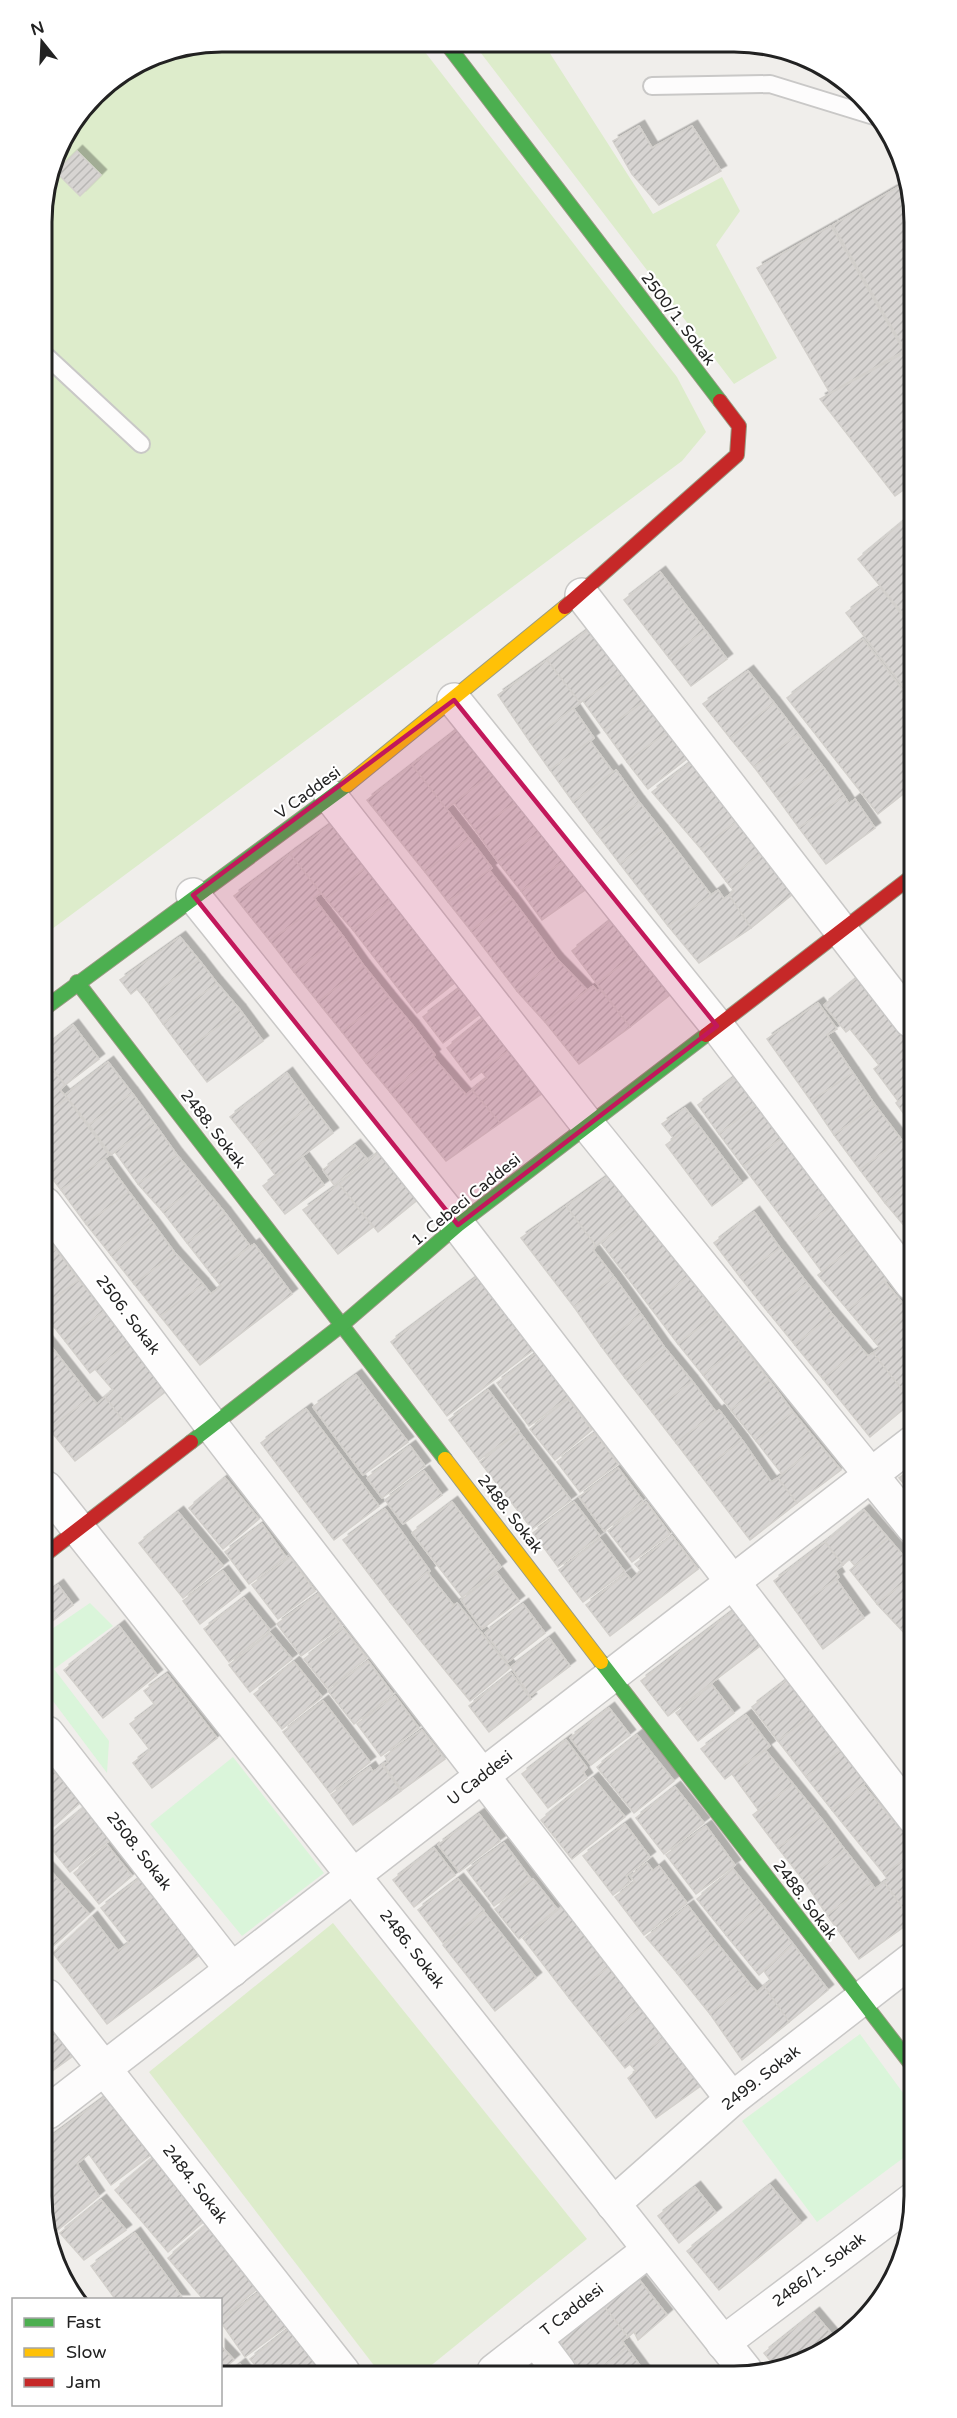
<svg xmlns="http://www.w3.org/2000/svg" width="957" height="2418" viewBox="0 0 957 2418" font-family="'Varela Round',sans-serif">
<defs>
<pattern id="building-hatch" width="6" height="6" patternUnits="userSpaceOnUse" patternTransform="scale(1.5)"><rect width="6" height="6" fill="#d7d4d2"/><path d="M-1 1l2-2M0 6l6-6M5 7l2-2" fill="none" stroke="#b8b6b4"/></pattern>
<filter id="shadow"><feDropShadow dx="5.5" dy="-5.5" stdDeviation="0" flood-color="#0004"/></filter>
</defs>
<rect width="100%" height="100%" fill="#f0eeeb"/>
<!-- grass -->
<g fill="#ddeccb">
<path d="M223,42l195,1 259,334 29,55 -24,29 -638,474 -2,-724 19,-68 42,-56 51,-31z"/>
<path d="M474,44h70l109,170 69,-37 18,34 -24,34 61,113 -43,26z"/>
<path d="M333,1923l254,316 -164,133h-44l-230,-300z"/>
</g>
<!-- park -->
<g fill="#daf5da">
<path d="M90,1603l23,23 -59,43 55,72 -2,32 -60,-80 -1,-60z"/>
<path d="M233,1757l91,116 -82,63 -92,-112z"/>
<path d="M860,2034l54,74v42l-97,72 -75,-101z"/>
</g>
<!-- building -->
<g fill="url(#building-hatch)" stroke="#d3d0cc" stroke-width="1.5" filter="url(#shadow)">
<path d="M639,126l13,22 40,-22 29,45 -62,34 -27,-31 -19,-33z"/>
<path d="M77,151l24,24 -21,21 -24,-24z"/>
<path d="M905,183l4,7v155l-5,3 -71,-123z"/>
<path d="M831,226l73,125 -74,42 -73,-125z"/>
<path d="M904,353l5,7 1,125 -15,11 -75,-97z"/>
<path d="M910,516v106l-52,-63z"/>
<path d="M660,572l45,58 -36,28 -45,-58z"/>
<path d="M880,587l30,38v70l-64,-82z"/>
<path d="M596,624l33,44 -49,35 -33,-43z"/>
<path d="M705,630l22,29 -36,27 -22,-28z"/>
<path d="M863,639l47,60 1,89 -33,26 -91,-116z"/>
<path d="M547,660l33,43 -50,39 -32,-47z"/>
<path d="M629,668l20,29 -45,33 -21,-29z"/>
<path d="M748,671l26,32 -44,35 -27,-34z"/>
<path d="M645,701l22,31 -40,30 -23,-32z"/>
<path d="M774,703l24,31 -44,33 -24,-29z"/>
<path d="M573,708l21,30 -44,32 -20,-28z"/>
<path d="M462,726l34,44 -50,39 -34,-44z"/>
<path d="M667,732l21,26 -40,31 -21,-27z"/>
<path d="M798,734l25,33 -45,32 -24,-32z"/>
<path d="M590,741l23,31 -40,30 -23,-32z"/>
<path d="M694,760l46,59 -39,30 -49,-57z"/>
<path d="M412,765l57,73 -44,34 -58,-72z"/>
<path d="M823,767l21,29 -45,32 -21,-29z"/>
<path d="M496,770l24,29 -44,32 -22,-28z"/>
<path d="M616,770l23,32 -42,32 -24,-32z"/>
<path d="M844,796l5,8 6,-5 20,29 -49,36 -27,-36z"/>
<path d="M520,799l22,31 -44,32 -22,-31z"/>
<path d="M639,802l23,29 -42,33 -23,-30z"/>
<path d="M740,819l24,32 -38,30 -25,-32z"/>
<path d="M334,822l34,44 -42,33 -36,-45z"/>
<path d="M542,830l23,30 -44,31 -23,-29z"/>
<path d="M662,831l49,64 -43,31 -48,-62z"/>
<path d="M469,838l23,30 -44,34 -23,-30z"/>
<path d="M764,851l30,42 -43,35 -22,-33 5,-4 -8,-10z"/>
<path d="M290,854l31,39 -7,5 5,7 -49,36 -36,-45z"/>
<path d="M565,860l20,30 -43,30 -21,-29z"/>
<path d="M368,866l25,32 -40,32 -27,-31z"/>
<path d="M489,870l23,29 -41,32 -23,-29z"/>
<path d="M718,890l6,9 5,-4 22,33 -52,35 -31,-37z"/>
<path d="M393,898l64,83 -40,32 -64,-83z"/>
<path d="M512,899l45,60 -40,32 -46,-60z"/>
<path d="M319,905l23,30 -48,37 -24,-31z"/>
<path d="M611,920l25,33 -39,31 -25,-33z"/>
<path d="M342,935l22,31 -46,36 -24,-30z"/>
<path d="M180,937l19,23 -53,40 -9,-11 -6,5 -11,-14z"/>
<path d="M636,953l34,42 -40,32 -33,-43z"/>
<path d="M557,959l30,31 -42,32 -28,-31z"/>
<path d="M199,960l18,23 -54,41 -17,-24z"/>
<path d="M364,966l24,30 -46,36 -24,-30z"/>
<path d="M867,970l44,57v64l-13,10 -24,-32 5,-4 -29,-36 -4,3 -22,-27z"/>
<path d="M217,983l23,27 -56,42 -21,-28z"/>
<path d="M464,985l20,26 -41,32 -20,-26z"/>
<path d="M593,986l4,5 3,-2 30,38 -51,37 -34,-42z"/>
<path d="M388,996l25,30 -47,37 -24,-31z"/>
<path d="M818,1003l19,26 -10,6 26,38 -42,28 -44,-62z"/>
<path d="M240,1010l23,31 -56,41 -23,-30z"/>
<path d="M489,1014l27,31 -45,35 -24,-32z"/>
<path d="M73,1025l26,34 -34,26 -20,-26v-12z"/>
<path d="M413,1026l22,29 -45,37 -24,-29z"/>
<path d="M516,1045l34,43 -50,35 -28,-33 15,-12 -6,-7z"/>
<path d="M433,1057l33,38 6,-5 28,33 -54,38 -56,-69z"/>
<path d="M45,1059l20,26 -5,5 7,8 -22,17z"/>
<path d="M108,1062l24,31 -43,32 -24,-30z"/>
<path d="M741,1072l21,29 -43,33 -21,-29z"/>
<path d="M287,1073l24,32 -56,43 -25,-31z"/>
<path d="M853,1073l22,32 -41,30 -23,-34z"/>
<path d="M911,1091l1,34 -16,-22z"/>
<path d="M132,1093l22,30 -43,32 -22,-30z"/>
<path d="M67,1098l42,57 -48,35 -16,-21v-54z"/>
<path d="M762,1101l24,34 -43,31 -24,-32z"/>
<path d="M311,1105l22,28 -57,43 -21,-28z"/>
<path d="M875,1105l26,34 -41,31 -26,-35z"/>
<path d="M685,1108l11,14 -22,17 -12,-15z"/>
<path d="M696,1122l46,61 -30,23 -46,-61z"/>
<path d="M154,1123l23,32 -39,29 -23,-32z"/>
<path d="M786,1135l48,69 -40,30 -51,-68z"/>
<path d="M901,1139l11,14v30l-27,20 -25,-33z"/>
<path d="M355,1145l12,14 -33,26 -11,-15z"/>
<path d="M387,1146l38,48 -47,38 -39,-48z"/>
<path d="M177,1155l23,28 -37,29 -25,-28z"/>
<path d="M302,1156l22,29 -39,29 -22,-28z"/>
<path d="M104,1158l25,34 -43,32 -25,-34z"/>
<path d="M611,1174l29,38 -44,34 -30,-40z"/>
<path d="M200,1183l25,30 -38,30 -24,-31z"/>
<path d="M912,1183v52l-27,-32z"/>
<path d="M339,1184l34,43 -35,27 -35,-44z"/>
<path d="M129,1192l23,30 -41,33 -25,-31z"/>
<path d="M834,1204l27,37 -39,31 -28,-38z"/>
<path d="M566,1206l30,40 -3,4 21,27 -40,30 -53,-69z"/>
<path d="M640,1212l48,64 -38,31 -49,-64z"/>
<path d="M754,1212l26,36 -40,29 -26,-34z"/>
<path d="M225,1213l25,33 -38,29 -25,-32z"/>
<path d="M152,1222l23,31 -41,31 -23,-29z"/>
<path d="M45,1235l11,14 -11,7z"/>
<path d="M861,1241l29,37 -42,32 -30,-35z"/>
<path d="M254,1244l38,50 -92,71 -40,-49 43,-32 8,10 10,-8 -9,-11z"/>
<path d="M780,1248l27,35 -39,29 -28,-35z"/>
<path d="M56,1249l23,31 -34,25v-49z"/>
<path d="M175,1253l28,31 -43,32 -26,-32z"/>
<path d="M481,1274l56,73 -90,69 -56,-74z"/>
<path d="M688,1276l29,38 -39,30 -28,-37z"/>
<path d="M614,1277l27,37 -40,32 -27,-39z"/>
<path d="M79,1280l25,31 -39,30 -19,-24 -1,-12z"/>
<path d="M884,1281l26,31 -36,29 -26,-31z"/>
<path d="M807,1283l25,31 -37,31 -27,-33z"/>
<path d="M104,1311l25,32 -39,30 -25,-32z"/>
<path d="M910,1312l2,3v87l-39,-49 7,-5 -6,-7z"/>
<path d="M641,1314l24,34 -40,30 -24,-32z"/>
<path d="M717,1314l24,30 -38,31 -25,-31z"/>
<path d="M832,1314l29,34 -38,31 -28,-34z"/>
<path d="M46,1340l45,57 -42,32 -3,-4z"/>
<path d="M129,1343l39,47 -43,33 -20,-26 8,-7 -18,-21z"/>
<path d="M741,1344l28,36 -38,30 -28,-35z"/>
<path d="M665,1348l27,33 -40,31 -27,-34z"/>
<path d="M861,1348l7,8 5,-3 39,49 -42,35 -47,-58z"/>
<path d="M539,1351l31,45 -41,30 -32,-43z"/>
<path d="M356,1375l52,67 -45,33 -50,-68z"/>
<path d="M769,1380l24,32 -37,29 -25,-31z"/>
<path d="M692,1381l24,31 -40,31 -24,-31z"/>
<path d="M488,1390l31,41 -40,29 -30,-40z"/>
<path d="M91,1397l6,7 8,-7 20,26 -50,38 -26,-32z"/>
<path d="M568,1399l24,31 -37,30 -25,-31z"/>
<path d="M306,1409l73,97 -45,34 -73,-97z"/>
<path d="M719,1410l23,30 -43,33 -23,-30z"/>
<path d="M793,1412l26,32 -37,30 -26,-33z"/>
<path d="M519,1432l52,68 -39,29 -52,-67z"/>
<path d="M595,1433l23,31 -38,28 -23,-30z"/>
<path d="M742,1440l29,42 7,-4 19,25 -47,37 -51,-67z"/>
<path d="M819,1444l22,26 -44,33 -19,-25z"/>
<path d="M410,1446l15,20 -43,32 -15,-20z"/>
<path d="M618,1468l25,33 -39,30 -25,-34z"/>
<path d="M913,1468v27l-14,-17z"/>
<path d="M424,1471l18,24 -39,29 -18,-24z"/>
<path d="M225,1478l34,41 -36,30 -34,-41z"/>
<path d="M452,1502l49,65 -39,30 -50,-64z"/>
<path d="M574,1502l26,34 -42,31 -25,-34z"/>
<path d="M646,1502l24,32 -38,28 -24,-31z"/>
<path d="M385,1509l45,62 -40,31 -47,-62z"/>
<path d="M864,1510l24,28 -33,28 -6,-7 -6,6 -18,-23z"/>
<path d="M178,1512l45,54 -40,32 -44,-55z"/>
<path d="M262,1524l24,33 -37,27 -24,-32z"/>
<path d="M672,1536l26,33 -88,67 -24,-31 40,-31 5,6 10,-9 -6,-7z"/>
<path d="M888,1538l25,29v8l-36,29 -27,-34z"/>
<path d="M600,1539l25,33 -42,30 -24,-32z"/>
<path d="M825,1542l18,23 -8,6 4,6 -44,33 -21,-29z"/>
<path d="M290,1557l25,34 -37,28 -26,-34z"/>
<path d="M223,1571l17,22 -40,31 -17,-23z"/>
<path d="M427,1572l27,34 -37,30 -27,-34z"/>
<path d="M497,1573l22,28 -37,28 -21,-29z"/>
<path d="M913,1575v57l-5,5 -31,-33z"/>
<path d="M836,1579l28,39 -41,31 -28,-39z"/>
<path d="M58,1585l15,20 -27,21v-32z"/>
<path d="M318,1594l24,32 -41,30 -24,-32z"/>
<path d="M244,1598l26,32 -41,32 -25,-33z"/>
<path d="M457,1603l53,65 -40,33 -53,-65z"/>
<path d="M523,1604l22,29 -37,29 -23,-29z"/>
<path d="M737,1608l27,35 -96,73 -27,-35z"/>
<path d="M119,1626l38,49 -54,43 -39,-48z"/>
<path d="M343,1628l24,30 -39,31 -24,-30z"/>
<path d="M270,1633l22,26 -42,33 -21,-27z"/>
<path d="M549,1638l21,28 -40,30 -19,-29z"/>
<path d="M368,1661l25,33 -39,30 -26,-33z"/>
<path d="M294,1662l28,35 -40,32 -28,-35z"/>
<path d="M511,1673l20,26 -42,33 -20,-26z"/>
<path d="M167,1674l50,64 -65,50 -19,-25 17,-13 -20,-26 25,-19 -11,-14z"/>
<path d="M793,1675l26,34 -41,32 -26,-34z"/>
<path d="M712,1685l22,28 -36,28 -22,-28z"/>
<path d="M395,1696l24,32 -38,28 -24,-32z"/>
<path d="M323,1701l47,61 -40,31 -47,-61z"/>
<path d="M609,1708l21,27 -39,30 -21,-27z"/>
<path d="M819,1709l28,37 -41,31 -28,-36z"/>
<path d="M746,1715l24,31 -45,33 -24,-30z"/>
<path d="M422,1730l23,29 -43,31 -19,-26 5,-2 -3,-6z"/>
<path d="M637,1735l37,46 -40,32 -37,-46z"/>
<path d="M566,1740l21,28 -4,4 4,6 -39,30 -26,-34z"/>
<path d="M847,1746l25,32 -40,32 -26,-33z"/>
<path d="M765,1750l28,34 -34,27 -27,-37z"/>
<path d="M47,1763l34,39 -34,30z"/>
<path d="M382,1765l19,26 -48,34 -22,-30 39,-28 3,5z"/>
<path d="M593,1778l32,39 -53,42 -31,-39z"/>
<path d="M793,1784l27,33 -42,31 -25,-33z"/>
<path d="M863,1785l51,60v8l-30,21 -52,-64z"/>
<path d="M675,1787l29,36 -40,31 -28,-36z"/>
<path d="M85,1807l26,32 -41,33 -23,-29v-5z"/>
<path d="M479,1814l21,27 -41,31 -21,-27z"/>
<path d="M820,1817l25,33 -41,31 -26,-33z"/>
<path d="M625,1824l25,33 -24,19 4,6 -17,13 -30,-39z"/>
<path d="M706,1826l29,39 -39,29 -30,-39z"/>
<path d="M504,1843l27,36 -37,27 -27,-36z"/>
<path d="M107,1845l25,31 -33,28 -25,-31z"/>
<path d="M434,1848l21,27 -41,32 -21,-27z"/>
<path d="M845,1850l26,33 -44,32 -23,-34z"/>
<path d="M914,1853v67l-2,1 -28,-39 4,-2 -4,-6z"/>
<path d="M647,1863l6,8 6,-5 28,37 -43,32 -29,-38 20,-15 -5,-6z"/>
<path d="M47,1867l42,47 -38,34 -4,-4z"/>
<path d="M733,1869l29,36 -36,30 -29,-36z"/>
<path d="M140,1878l62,75 -95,71 -54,-71 39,-36 26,34 11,-8 -28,-35z"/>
<path d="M458,1879l26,32 -41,32 -25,-33z"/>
<path d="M533,1879l24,30 -38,30 -24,-30z"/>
<path d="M884,1882l28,39 -53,38 -32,-44 44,-32 4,6z"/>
<path d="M564,1905l47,60 -42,33 -46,-60z"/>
<path d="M762,1905l31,39 -34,31 -33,-40z"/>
<path d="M688,1906l28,36 -39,31 -31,-36z"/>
<path d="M484,1912l52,66 -41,33 -52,-66z"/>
<path d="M716,1942l33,41 -39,31 -33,-41z"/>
<path d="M793,1944l35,46 -39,32 -25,-36 7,-5 -7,-10z"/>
<path d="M611,1965l32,41 -41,33 -33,-41z"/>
<path d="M749,1983l8,9 7,-6 25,36 -47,38 -32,-46z"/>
<path d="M643,2006l24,29 -42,33 -23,-29z"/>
<path d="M47,2021l26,35 -25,18z"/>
<path d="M667,2035l35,50 -46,33 -28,-40 8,-7 -6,-7z"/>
<path d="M105,2097l47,57 -41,31 -22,-31 -12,10 22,32 -46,38 -5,-8v-87z"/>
<path d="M154,2157l53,62 -39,33 -53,-62z"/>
<path d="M770,2185l31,38 -82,67 -32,-39z"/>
<path d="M695,2187l21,26 -37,30 -21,-27z"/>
<path d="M101,2200l25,30 -42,30 -24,-27z"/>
<path d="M210,2222l53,62 -42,35 -1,-19h-16l-36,-42z"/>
<path d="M135,2233l49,67h-68l-25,-34z"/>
<path d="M637,2277l30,38 -29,25 -4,-8 -6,5 -25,-32z"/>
<path d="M265,2288l26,35 -46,34 -25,-36z"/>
<path d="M603,2305l25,32 -6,4 5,7 -30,23h-15l-24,-31z"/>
<path d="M814,2313l21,25 -23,18 -34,14 -14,-17z"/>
<path d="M296,2323l28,36 -16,13h-47l-11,-13z"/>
<path d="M829,2341l4,5 -21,10z"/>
<path d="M220,2345l14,15 -14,12z"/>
<path d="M627,2348l17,23h-47z"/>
<path d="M526,2362l7,9h-18z"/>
<path d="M240,2364l6,8h-16z"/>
</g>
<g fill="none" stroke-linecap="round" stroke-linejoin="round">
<!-- lane casing -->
<g stroke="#c9c8c7" stroke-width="20">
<g id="lane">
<path d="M652,86l118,-2 104,32"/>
<path d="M43,353l98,91"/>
</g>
</g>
<!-- street casing -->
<g stroke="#c9c8c7" stroke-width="36">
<g id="street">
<path d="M582,595l329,426"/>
<path d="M454,700l263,326 195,258"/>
<path d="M331,797l256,327 326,403"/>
<path d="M193,895l265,330 456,593"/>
<path d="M45,1204l167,222 520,673"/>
<path d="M46,1488l699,882"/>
<path d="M47,1733l185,237"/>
<path d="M47,1996l296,376"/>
<path d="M48,2112l864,-669"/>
<path d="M613,2204l119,-105 182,-141"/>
<path d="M535,2339l24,32"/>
<path d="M723,2343l192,-145"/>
<path d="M494,2371l155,-121"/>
</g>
</g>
<!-- fast casing -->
<g stroke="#999a82" stroke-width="16">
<g id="fast">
<path d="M446,43l274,358"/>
<path d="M77,982l368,477"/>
<path d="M45,1008l302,-223"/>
<path d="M191,1442l152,-118 115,-99 248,-190"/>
<path d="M601,1662l313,406"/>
</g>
</g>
<!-- slow casing -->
<g stroke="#999a82" stroke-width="16">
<g id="slow">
<path d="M347,785l218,-178"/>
<path d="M445,1459l156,203"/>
</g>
</g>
<!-- jam casing -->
<g stroke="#999a82" stroke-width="16">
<g id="jam">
<path d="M565,607l172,-152 2,-29 -19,-25"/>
<path d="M706,1035l205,-158"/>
<path d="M46,1554l145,-112"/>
</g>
</g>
<!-- lane -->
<use href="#lane" stroke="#fdfcfc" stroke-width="16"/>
<!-- street -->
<use href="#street" stroke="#fdfcfc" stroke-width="33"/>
<!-- fast -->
<use href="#fast" stroke="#4caf50" stroke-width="14"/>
<!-- slow -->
<use href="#slow" stroke="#ffc107" stroke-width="14"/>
<!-- jam -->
<use href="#jam" stroke="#c62828" stroke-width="14"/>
</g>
<!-- marked area -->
<path fill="#c2185b" fill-opacity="0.2" stroke="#c2185b" stroke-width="4.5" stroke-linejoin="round" d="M454,700l263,326 -259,199 -265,-330z"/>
<g text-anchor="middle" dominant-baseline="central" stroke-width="4.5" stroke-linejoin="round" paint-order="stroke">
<!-- street labels -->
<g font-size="16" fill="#222" stroke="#fff">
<text transform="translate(678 319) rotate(53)">2500/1. Sokak</text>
<text transform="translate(308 793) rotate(-36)">V Caddesi</text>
<text transform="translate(213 1129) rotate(52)">2488. Sokak</text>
<text transform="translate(466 1200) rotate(-39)">1. Cebeci Caddesi</text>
<text transform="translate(128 1315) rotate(53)">2506. Sokak</text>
<text transform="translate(510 1514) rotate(52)">2488. Sokak</text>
<text transform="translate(480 1778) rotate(-38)">U Caddesi</text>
<text transform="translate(139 1851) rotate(52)">2508. Sokak</text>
<text transform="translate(805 1900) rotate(53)">2488. Sokak</text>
<text transform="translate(412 1949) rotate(52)">2486. Sokak</text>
<text transform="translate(761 2078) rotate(-38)">2499. Sokak</text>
<text transform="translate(195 2184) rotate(52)">2484. Sokak</text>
<text transform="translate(819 2270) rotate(-37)">2486/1. Sokak</text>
<text transform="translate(572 2310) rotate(-38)">T Caddesi</text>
</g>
</g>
<!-- crop -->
<path d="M0 0H957V2418H0ZM222 52H734A170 170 0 0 1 904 222V2196A170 170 0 0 1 734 2366H222A170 170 0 0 1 52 2196V222A170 170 0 0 1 222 52Z" fill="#fff" fill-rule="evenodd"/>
<path fill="none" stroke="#222" stroke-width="3" d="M222 52H734A170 170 0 0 1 904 222V2196A170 170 0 0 1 734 2366H222A170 170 0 0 1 52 2196V222A170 170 0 0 1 222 52Z"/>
<!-- legend -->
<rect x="12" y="2298" width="210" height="108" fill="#ffffff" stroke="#a7a7a7" stroke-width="1.5"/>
<rect x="24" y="2318" width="30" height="9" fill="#4caf50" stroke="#a7a7a7" stroke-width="1.5"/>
<text x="66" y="2328" font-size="18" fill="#222222">Fast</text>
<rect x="24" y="2348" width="30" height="9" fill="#ffc107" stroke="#a7a7a7" stroke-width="1.5"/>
<text x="66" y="2358" font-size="18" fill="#222222">Slow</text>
<rect x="24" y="2378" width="30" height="9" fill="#c62828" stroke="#a7a7a7" stroke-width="1.5"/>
<text x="66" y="2388" font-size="18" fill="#222222">Jam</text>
<!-- north arrow -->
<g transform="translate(42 42) rotate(342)" stroke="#ffffff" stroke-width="4.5" paint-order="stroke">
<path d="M0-4.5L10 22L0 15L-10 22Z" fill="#222222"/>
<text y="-9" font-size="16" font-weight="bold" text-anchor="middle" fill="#222222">N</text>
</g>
</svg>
